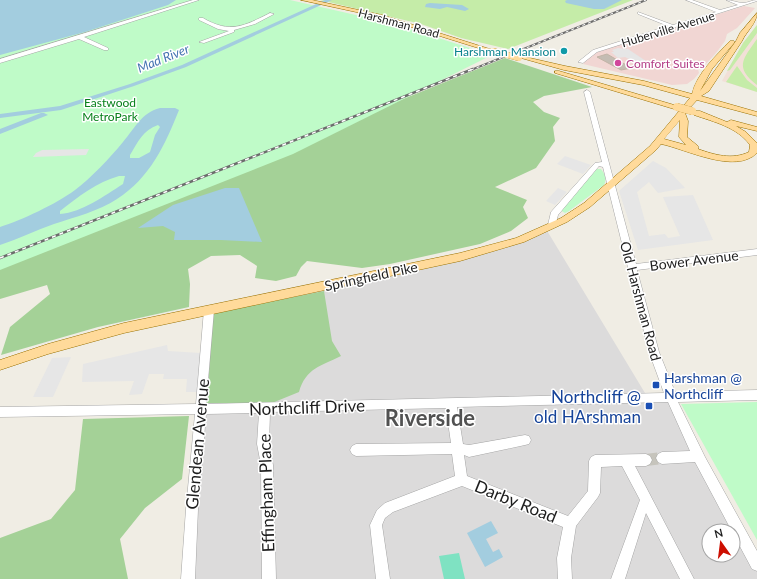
<svg xmlns="http://www.w3.org/2000/svg" width="757" height="579" viewBox="0 0 757 579" font-family="Lato,sans-serif">
<rect width="100%" height="100%" fill="#f0ede4"/>
<!-- residential -->
<path fill="#dcdbdb" fill-rule="evenodd" d="M546,229l102,169 22,-1 87,167v15h-569l21,-269 251,-53zM709,531h24v24h-24z"/>
<!-- commercial -->
<path fill="#f1d6d3" d="M744,6l11,2 -18,20 -10,6 -2,7 -9,12 -13,14 -5,2 1,4 -5,6 -7,5 -15,1 -89,-21 9,-10 5,-2z"/>
<!-- military -->
<path fill="#f2e0d7" d="M757,25v67l-35,-11 21,-38z"/>
<!-- grass -->
<g fill="#c5eca8">
<path d="M320,0h313l-125,49 -47,-11 -40,-14z"/>
<path d="M757,25v8l-27,37 -3,1 16,-28z"/>
<path d="M757,39v46c-23,-18 -14,-26 0,-46z"/>
<path d="M737,66l10,14 10,8v4l-31,-10z"/>
</g>
<!-- forest -->
<g fill="#a4d197">
<path d="M505,58l87,29 -48,9 -11,6 11,10 16,6 -7,9 2,14 -19,27 -41,19 32,13 -4,7 5,11 -17,13 -31,13 -90,20 -28,4 -55,-7 -6,6 -5,9 -20,5 -21,-3 2,-12 -17,-11 -29,1 -23,13 2,15 -1,23 -91,20 -97,28 9,-28 40,-33 -3,-9 -47,14v-38z"/>
<path d="M324,291l8,50 9,15c-20,10 -35,12 -42,36l-27,11h-65l6,-90z"/>
<path d="M189,416l-7,63 -37,29 -25,31 8,40h-128v-41l51,-19 24,-29 8,-71z"/>
</g>
<!-- park -->
<g fill="#bffbc8">
<path d="M0,0h290l101,23 101,32 -199,99 -293,116z"/>
<path d="M597,169h4c4,5 6,10 3,16l-35,26 -4,2 -5,-3z"/>
<path d="M757,402v138l-76,-136z"/>
</g>
<!-- pitch -->
<path fill="#7fe2c2" d="M459,553l6,26h-21l-5,-23z"/>
<!-- parking -->
<g fill="#e6e6e6">
<path d="M618,48l10,1 18,12 -7,3 -14,-7 -7,1 -7,-6h3l-2,-2z"/>
<path d="M89,149l-3,6 -53,2 3,-4 6,-3z"/>
<path d="M565,156l26,9 -8,9 -26,-10z"/>
<path d="M653,161l13,7 19,20 -27,5 -9,-11 -12,10 12,44 16,-2 3,4 12,-2 -17,-39 30,-2 20,45 -75,10 -19,-59z"/>
<path d="M558,188l9,4 -12,13 -9,-4z"/>
<path d="M167,345l1,6 33,2 -4,39h-11l1,-13h-24l1,-5h-15l-7,20 -13,1 5,-14 -52,1 1,-18z"/>
<path d="M71,357l-18,40h-20l19,-39z"/>
</g>
<!-- water -->
<g fill="#a3cddf" fill-rule="evenodd">
<path d="M0,0h176l-8,5 -83,27 -85,23z"/>
<path d="M567,0h55l-18,9h-10l-28,-6 -1,-2z"/>
<path d="M430,3l32,2 7,4 -4,2 -18,-4 -7,2 -15,-2 1,-3z"/>
<path d="M160,108h15l4,2c-14,35 -29,68 -62,89 -18,12 -42,18 -63,25 -18,6 -35,15 -54,21v-18c22,-7 56,-23 75,-37 17,-13 34,-31 48,-48 12,-14 18,-29 37,-34zM158,125l2,2 -5,8 -5,17 -11,6h-9v-3c8,-13 13,-25 28,-30zM119,176h6l-2,8c-19,12 -40,28 -63,30v-3c18,-14 37,-29 59,-35z"/>
<path d="M225,188h14l23,54 -41,-2h-47l1,-8 -12,-6 -25,2 35,-23z"/>
<path d="M491,521l7,12 -12,6 7,13 6,-3 4,8 -18,10 -18,-34z"/>
</g>
<g fill="none" stroke-linecap="round" stroke-linejoin="round">
<!-- river -->
<g fill="#a3cddf" fill-rule="evenodd">
<path d="M325,0h7l-146,67 -52,19 -73,24 -61,8v-4l60,-8 70,-22 52,-19z"/>
<path d="M41,113h3l4,2 -48,19v-5z"/>
</g>
</g>
<!-- building -->
<path fill="#c4bcb3" stroke="#c2b4a6" d="M607,54l12,7 13,7 -11,2 -24,-13z"/>
<g fill="none" stroke-linecap="round" stroke-linejoin="round">
<!-- minor-tunnel -->
<path stroke="#c6c4bc" stroke-width="12" stroke-dasharray="12 6" stroke-linecap="butt" d="M646,460l16,-2"/>
<!-- minor casing -->
<g stroke="#a5a5a5" stroke-width="1">
<g id="minor">
<path d="M193,0h6l-115,37 24,11v2h-4l-25,-11 -79,24v-4z"/>
<path d="M686,0h6l28,10 18,-5 -12,-5c6,0 12,3 17,3 5,0 9,-3 14,-3v1l-160,51 -14,11 -5,-1 15,-12 75,-24 -30,-12v-2l35,13 43,-13z"/>
<path d="M270,13l4,1 -19,10 -21,6v2l-30,11 -5,-1 30,-11 -11,-2 -19,-9v-2h4c27,16 41,8 67,-5z"/>
<path d="M587,90l3,2 46,172 121,-15v6l-120,15 22,82 16,40 82,-2v10l-79,2 27,55 52,94v20l-5,-2 -57,-107 -33,2 -4,-2 -2,-4 2,-4 4,-2 28,-1 -22,-49 -211,5 6,37 6,1 56,-10 4,1 2,4 -2,4 -4,1 -56,12 -5,-2 3,21 101,40 20,-25 1,-30 2,-4 4,-2 51,-1 4,2 2,4 -2,4 -4,2h-11l59,113h-14l-34,-66 -21,66h-14l29,-79 -18,-34 -21,1 -1,26 -2,4 -22,29 -5,32 1,21h-14l-1,-21 6,-31 -101,-41 -69,26 -8,6 -3,7 8,54h-14l-6,-54 7,-15 8,-7 70,-27 -3,-22 -96,2 -4,-2 -2,-4 2,-4 4,-2 95,-1 -5,-35 -176,4 -1,32 4,21 3,114h-14l-1,-114 -4,-21 2,-31 -53,1 -8,95 -3,70h-14l5,-70 9,-95 -195,3v-10l196,-3 8,-94 2,-3h6l2,3 -8,94 458,-11 -15,-41 -46,-185 -4,-1 -41,49 -3,12 -3,1 -4,-3 3,-13 44,-49 7,-1 -18,-70z"/>
</g>
</g>
<!-- major casing -->
<g stroke="#997000" stroke-width="1">
<g id="major">
<path d="M301,0h11l70,15 114,36 -5,1 -112,-35z"/>
<path d="M757,13c0,10 -11,19 -15,28l-33,50 -8,5 56,16v4l-60,-16 -12,13 3,8 -1,16 11,9v3c17,6 34,11 51,3l1,-7c-13,-18 -36,-23 -56,-30v-4h6l27,11 4,-2 26,7v4l-21,-5 10,6 11,11v10c-22,22 -71,-4 -96,-9l-5,6 -66,57 -23,15 -43,20 -64,19 -336,72 -76,21 -48,16v-10l48,-16 76,-21 336,-70 56,-15 45,-20 23,-15 66,-57 40,-48 -47,-13 -79,-15 -43,-12v-2l44,10 79,15 48,13c5,-21 24,-38 38,-53h4v2l-22,26 -12,22 36,-50 4,-8zM680,120l-1,17 7,8 -22,-6z"/>
<path d="M555,71h4l122,36 -4,2h-3l-119,-36z"/>
</g>
</g>
<!-- minor -->
<use href="#minor" fill="#fff" fill-rule="evenodd"/>
<!-- major -->
<use href="#major" fill="#ffda9a" fill-rule="evenodd"/>
<!-- rail-far1 casing -->
<g stroke="#6c6c6c" stroke-width="2">
<path id="rail-far1" d="M471,70l175,-70"/>
</g>
<!-- rail casing -->
<g stroke="#6c6c6c" stroke-width="2.5">
<path id="rail" d="M0,258l473,-189"/>
</g>
<!-- rail-far1 -->
<use href="#rail-far1" stroke="#fff" stroke-width="1" stroke-dasharray="3" stroke-linecap="butt"/>
<!-- rail -->
<use href="#rail" stroke="#fff" stroke-width="1.5" stroke-dasharray="4" stroke-linecap="butt"/>
<!-- major-bridge-far1 casing -->
<g stroke="#997000" stroke-width="6" stroke-linecap="butt">
<path id="major-bridge-far1" d="M493,51l26,7"/>
</g>
<!-- major-bridge casing -->
<g stroke="#997000" stroke-width="8" stroke-linecap="butt">
<path id="major-bridge" d="M677,107l15,4"/>
</g>
<!-- major-bridge-far1 -->
<use href="#major-bridge-far1" stroke="#ffda9a" stroke-width="6"/>
<!-- major-bridge -->
<use href="#major-bridge" stroke="#ffda9a" stroke-width="8"/>
</g>
<!-- markers -->
<circle fill="#0f9aa8" stroke="#fff" stroke-width="1.5" cx="564" cy="51" r="4"/>
<circle fill="#d1479c" stroke="#fff" stroke-width="1.5" cx="618" cy="63" r="4"/>
<g fill="#1a4fb4" stroke="#fff" stroke-width="1.5">
<rect x="652" y="381" width="8" height="8" rx="2"/>
<rect x="645" y="402" width="8" height="8" rx="2"/>
</g>
<g text-anchor="middle" dominant-baseline="central" stroke-width="3" stroke-linejoin="round" paint-order="stroke">
<!-- far-street labels -->
<g font-size="12" fill="#1e1e1e" stroke="#fff">
<text transform="translate(399 23) rotate(15)">Harshman Road</text>
<text transform="translate(668 29) rotate(-17)">Huberville Avenue</text>
</g>
<!-- far-culture labels -->
<g font-size="12" fill="#0d838f" stroke="#fff" text-anchor="end">
<text x="556" y="51">Harshman Mansion</text>
</g>
<!-- far-hotel labels -->
<g font-size="12" fill="#b23c85" stroke="#fff" text-anchor="start">
<text x="626" y="63">Comfort Suites</text>
</g>
<!-- far-park labels -->
<g font-size="12" fill="#07811a" stroke="#fff">
<text x="110" y="102">Eastwood<tspan x="110" dy="14">MetroPark</tspan></text>
</g>
<!-- far-water labels -->
<g font-size="13" font-style="italic" fill="#4775b2" stroke="#fff">
<text transform="translate(163 58) rotate(-22)">Mad River</text>
</g>
<!-- street labels -->
<g font-size="14" fill="#1e1e1e" stroke="#fff">
<text transform="translate(694 260) rotate(-7)">Bower Avenue</text>
<text transform="translate(371 276) rotate(-12)">Springfield Pike</text>
<text transform="translate(641 301) rotate(75)">Old Harshman Road</text>
</g>
<!-- transit labels -->
<g font-size="14" fill="#164399" stroke="#fff" text-anchor="start">
<text x="664" y="377">Harshman @<tspan x="664" dy="16">Northcliff</tspan></text>
</g>
<!-- near-transit labels -->
<g font-size="17" fill="#164399" stroke="#fff" text-anchor="end">
<text x="641" y="396">Northcliff @<tspan x="641" dy="20">old HArshman</tspan></text>
</g>
<!-- near-street labels -->
<g font-size="17" fill="#1e1e1e" stroke="#fff">
<text transform="translate(307 407) rotate(-2)">Northcliff Drive</text>
<text transform="translate(197 444) rotate(-85)">Glendean Avenue</text>
<text transform="translate(266 493) rotate(-92)">Effingham Place</text>
<text transform="translate(516 501) rotate(22)">Darby Road</text>
</g>
<!-- near-district labels -->
<g font-size="22" font-weight="bold" fill="#515151" stroke="#fff">
<text x="430" y="417">Riverside</text>
</g>
</g>
<!-- north arrow -->
<g transform="translate(721 543) rotate(346)"><circle r="19" fill="#ffffff" stroke="#a5a5a5"/>
<path d="M0-3L7 15L0 10L-7 15Z" fill="#cd0e00"/>
<text y="-6" font-size="11" font-weight="bold" text-anchor="middle" fill="#1e1e1e">N</text>
</g>
</svg>
